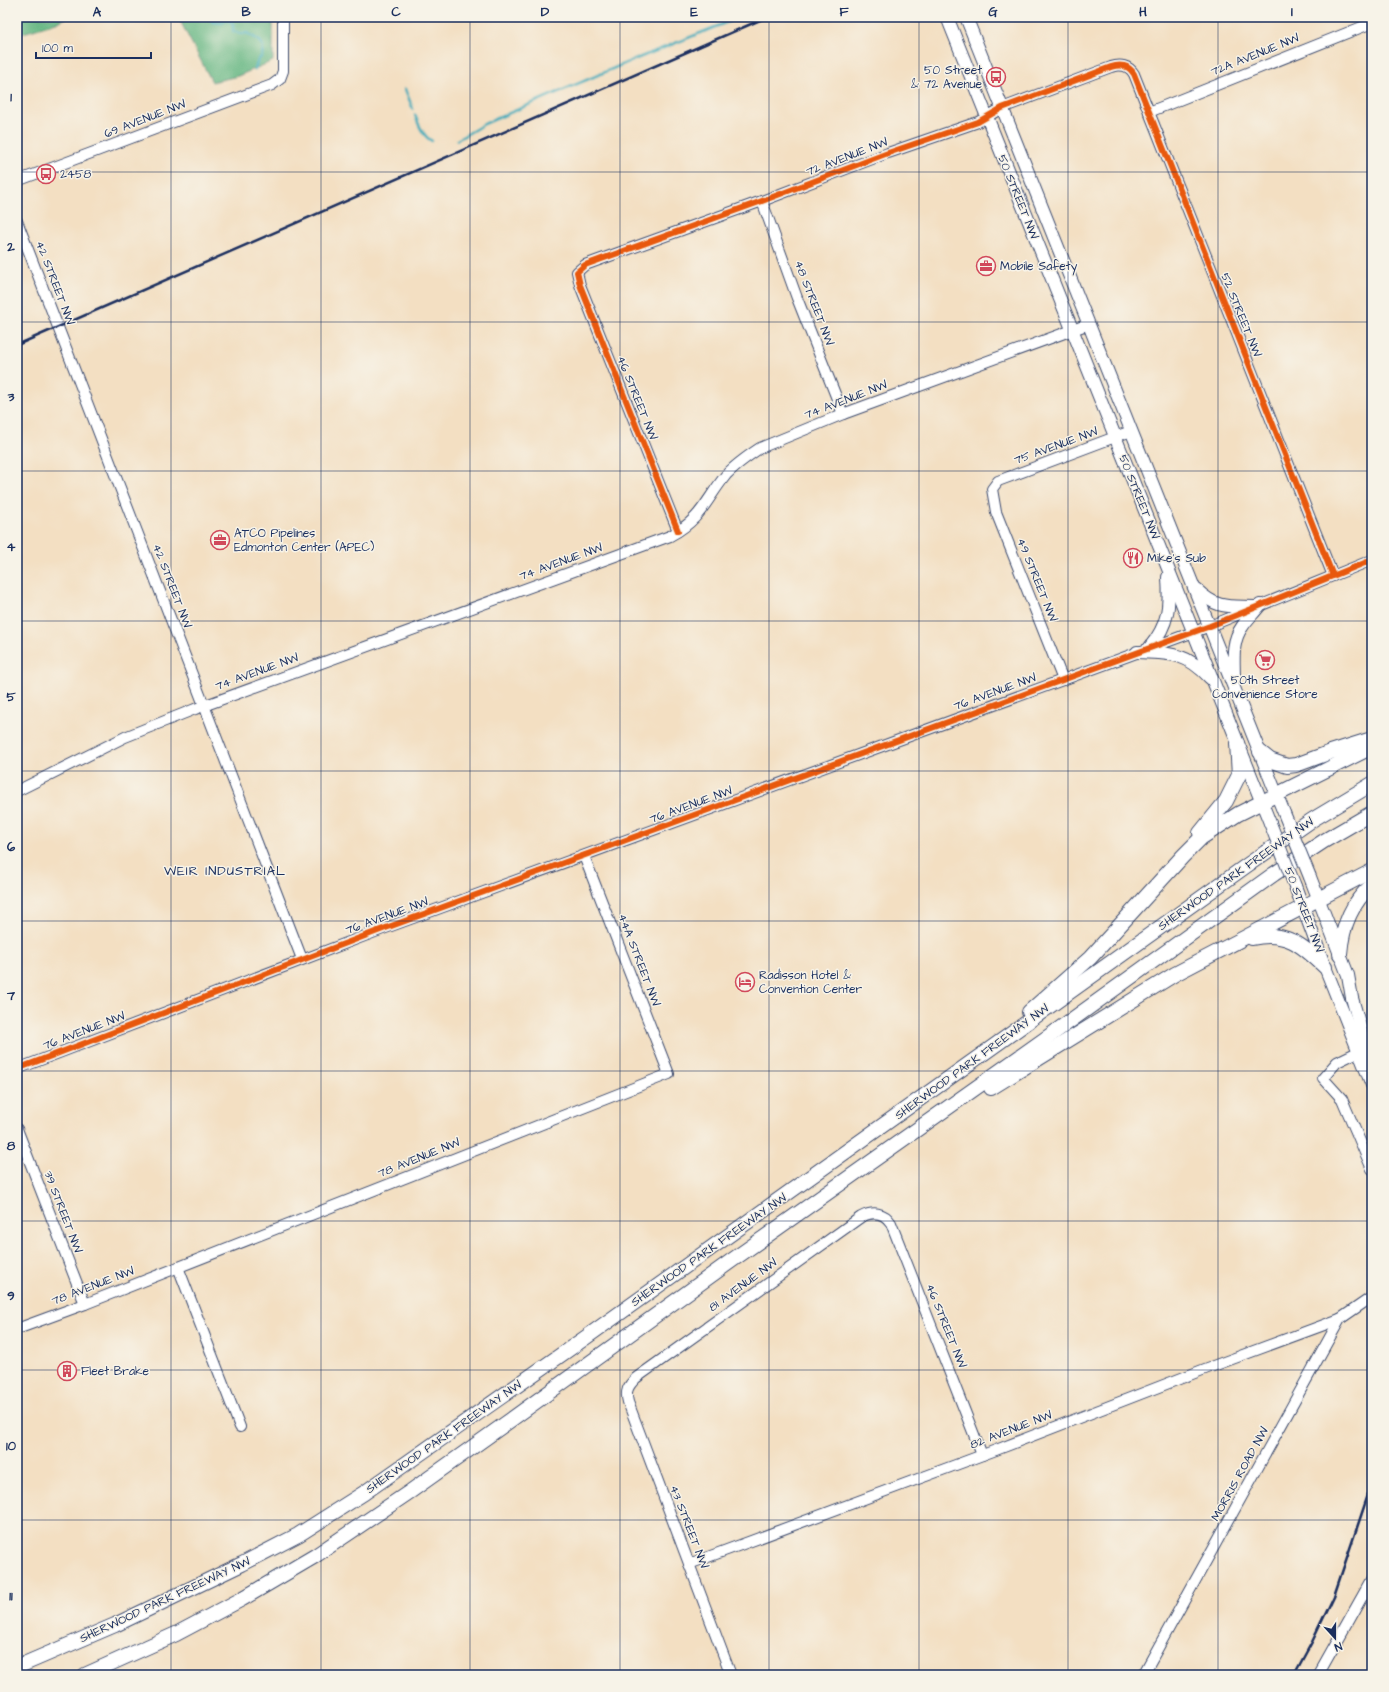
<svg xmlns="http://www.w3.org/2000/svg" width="1389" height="1692" viewBox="0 0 1389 1692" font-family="'Architects Daughter',sans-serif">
<rect width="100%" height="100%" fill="#f7f3e8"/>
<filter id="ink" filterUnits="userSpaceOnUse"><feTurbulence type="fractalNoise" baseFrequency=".025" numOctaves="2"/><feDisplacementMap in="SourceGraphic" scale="8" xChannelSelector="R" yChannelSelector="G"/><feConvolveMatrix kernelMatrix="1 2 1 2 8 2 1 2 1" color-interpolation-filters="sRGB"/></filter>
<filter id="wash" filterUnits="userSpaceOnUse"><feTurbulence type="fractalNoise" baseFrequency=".012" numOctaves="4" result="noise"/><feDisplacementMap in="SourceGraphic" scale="16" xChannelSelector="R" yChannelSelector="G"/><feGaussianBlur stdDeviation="0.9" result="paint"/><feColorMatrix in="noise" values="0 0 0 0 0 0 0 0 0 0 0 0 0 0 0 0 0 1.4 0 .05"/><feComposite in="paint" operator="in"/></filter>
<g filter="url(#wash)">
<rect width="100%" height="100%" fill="#f3dfc2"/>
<!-- forest -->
<g fill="#64b681" stroke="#407270">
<path d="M17,17h51l-12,6 -39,12z"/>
<path d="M178,17h95v44l-35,15 -26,6z"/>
</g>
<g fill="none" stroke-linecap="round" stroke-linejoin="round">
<!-- stream -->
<g stroke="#3dabbb" stroke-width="2.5">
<path d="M211,17l1,5 10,1 5,-3 3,1 3,4v6l8,3 6,-1 13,8 3,5 -1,10 -4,4 -3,9"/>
<path d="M405,89l8,20"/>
<path d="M415,115c3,8 8,22 17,26"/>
<path d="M457,140l27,-16 142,-61 114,-46"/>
</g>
</g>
</g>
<g filter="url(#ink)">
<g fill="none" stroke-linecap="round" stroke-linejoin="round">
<!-- minor casing -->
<g stroke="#3b496d" stroke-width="12">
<g id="minor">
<path d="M1149,112l223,-89"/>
<path d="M17,181l255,-96 8,-6 3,-8v-54"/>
<path d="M762,201l35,97 46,116"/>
<path d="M17,221l285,738"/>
<path d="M678,531l-98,-246 -3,-13 8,-7 177,-64 126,-48 90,-31 24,-14 109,-41c9,-3 18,-2 23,7l199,502"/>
<path d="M1063,680l-67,-168 -4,-23 6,-8 133,-50"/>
<path d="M17,791l108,-54 70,-28 475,-173c32,-17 35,-35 56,-61 10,-11 22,-19 34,-27l83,-34 246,-90"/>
<path d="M1366,1048l-29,14 -14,16 19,21 30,70"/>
<path d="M17,1069l366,-140 827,-303 162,-66"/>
<path d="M17,1129l68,175"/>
<path d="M178,1267l62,160"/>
<path d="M17,1329l68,-25 584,-230 -85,-218"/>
<path d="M689,1564l307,-114 209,-81 135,-50"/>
<path d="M731,1675l-103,-273c-3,-11 0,-16 8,-24l225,-161c12,-6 23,-5 30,6l91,232"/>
<path d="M1143,1675l197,-356 32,-22"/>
<path d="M1318,1675l54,-96"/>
</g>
</g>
<!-- major casing -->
<g stroke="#3b496d" stroke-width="14">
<g id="major">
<path d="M947,17l323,806"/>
<path d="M966,17l318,796"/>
<path d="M1197,590c21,20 32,16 59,17"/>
<path d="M1150,647c19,-23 20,-41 18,-70"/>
<path d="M1137,652c33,1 49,0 73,26"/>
<path d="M1234,679c0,-18 -3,-37 8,-52 5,-8 12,-14 18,-22"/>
<path d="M1310,877l38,98 4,23 14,50v15"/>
<path d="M1295,886l30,81 47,118"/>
</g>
</g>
<!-- highway casing -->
<g stroke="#3b496d" stroke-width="16">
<g id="highway">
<path d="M1260,752l10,8 17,6 9,-1 35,-13 41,-13"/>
<path d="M1200,833l26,-32 13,-26 -2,-32"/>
<path d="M1252,938c34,-8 50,7 73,29"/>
<path d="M1340,954c2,-27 11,-51 32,-69"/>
<path d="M1029,1012l61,-54 93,-102 18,-18 37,-24 134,-67"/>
<path d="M991,1088l184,-114 197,-103"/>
<path d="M17,1667l98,-42 127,-61 56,-29 66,-42 221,-155 661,-472 66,-46 60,-36"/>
<path d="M85,1675l91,-41 66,-35 73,-43 96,-65 94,-67 226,-163 321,-227 222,-160 50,-33 48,-28"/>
</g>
</g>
<!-- minor -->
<use href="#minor" stroke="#fff" stroke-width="10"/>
<!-- major -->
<use href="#major" stroke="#fff" stroke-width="12"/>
<!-- highway -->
<use href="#highway" stroke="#fff" stroke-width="14"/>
<!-- rail -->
<g stroke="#1b2f5e" stroke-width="2.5">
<path d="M17,345l750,-328"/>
<path d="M1294,1675l18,-33 22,-46 38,-113"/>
</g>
<!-- major-bridge casing -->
<g stroke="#3b496d" stroke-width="14" stroke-linecap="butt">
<g id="major-bridge">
<path d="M1284,813l26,64"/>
<path d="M1270,823l25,63"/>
</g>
</g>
<!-- major-bridge -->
<use href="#major-bridge" stroke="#fff" stroke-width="12"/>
<!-- cycleway casing -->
<g stroke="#f7f3e8" stroke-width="8">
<g id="cycleway">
<path d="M678,531l-98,-246 -3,-13 8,-7 177,-64 126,-48 90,-31 24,-14 109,-41c9,-3 18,-2 23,7l199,502"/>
<path d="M17,1069l366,-140 827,-303 162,-66"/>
</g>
</g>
<!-- cycleway -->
<use href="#cycleway" stroke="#e8590c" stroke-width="6"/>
</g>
</g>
<!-- grid -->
<path fill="none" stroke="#1b2f5e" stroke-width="1" stroke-opacity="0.55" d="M171,17v1658M321,17v1658M470,17v1658M620,17v1658M769,17v1658M919,17v1658M1068,17v1658M1218,17v1658M17,172h1355M17,322h1355M17,471h1355M17,621h1355M17,771h1355M17,921h1355M17,1071h1355M17,1221h1355M17,1370h1355M17,1520h1355"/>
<!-- icons -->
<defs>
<g id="bus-ring" transform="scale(1)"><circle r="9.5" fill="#f7f3e8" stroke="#d1495b" stroke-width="1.5"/><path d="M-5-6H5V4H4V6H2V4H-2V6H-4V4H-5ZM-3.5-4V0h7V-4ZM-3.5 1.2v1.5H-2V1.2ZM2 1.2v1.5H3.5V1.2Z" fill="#d1495b"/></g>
<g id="office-ring" transform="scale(1)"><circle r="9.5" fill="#f7f3e8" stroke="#d1495b" stroke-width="1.5"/><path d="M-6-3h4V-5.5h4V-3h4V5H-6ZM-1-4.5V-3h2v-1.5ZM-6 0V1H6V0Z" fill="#d1495b"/></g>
<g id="restaurant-ring" transform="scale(1)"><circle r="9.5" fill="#f7f3e8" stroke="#d1495b" stroke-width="1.5"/><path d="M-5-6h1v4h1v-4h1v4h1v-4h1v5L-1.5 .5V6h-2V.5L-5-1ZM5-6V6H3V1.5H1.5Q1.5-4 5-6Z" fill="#d1495b"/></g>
<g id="supermarket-ring" transform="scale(1)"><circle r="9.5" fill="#f7f3e8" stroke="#d1495b" stroke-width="1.5"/><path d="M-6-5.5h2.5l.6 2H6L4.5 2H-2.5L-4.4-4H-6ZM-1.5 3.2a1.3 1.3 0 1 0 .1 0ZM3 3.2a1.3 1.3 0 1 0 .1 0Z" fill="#d1495b"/></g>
<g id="hotel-ring" transform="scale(1)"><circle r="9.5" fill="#f7f3e8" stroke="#d1495b" stroke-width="1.5"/><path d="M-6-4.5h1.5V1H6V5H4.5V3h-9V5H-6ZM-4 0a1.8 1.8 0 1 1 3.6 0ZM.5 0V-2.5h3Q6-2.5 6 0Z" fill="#d1495b"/></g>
<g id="building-ring" transform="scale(1)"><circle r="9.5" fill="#f7f3e8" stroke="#d1495b" stroke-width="1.5"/><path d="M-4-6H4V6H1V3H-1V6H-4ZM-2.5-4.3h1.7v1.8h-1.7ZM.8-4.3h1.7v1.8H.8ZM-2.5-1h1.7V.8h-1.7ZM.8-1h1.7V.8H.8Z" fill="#d1495b"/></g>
</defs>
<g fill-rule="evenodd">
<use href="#bus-ring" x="996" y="77"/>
<use href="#bus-ring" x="46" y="174"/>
<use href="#office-ring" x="986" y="266"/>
<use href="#office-ring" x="220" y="540"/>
<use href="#restaurant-ring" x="1133" y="558"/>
<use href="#supermarket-ring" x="1265" y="660"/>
<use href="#hotel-ring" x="745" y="982"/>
<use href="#building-ring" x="67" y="1371"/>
</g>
<g text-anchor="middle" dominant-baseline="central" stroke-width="3" stroke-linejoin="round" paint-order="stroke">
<!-- street labels -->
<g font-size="12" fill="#1b2f5e" stroke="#f7f3e8">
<text transform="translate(1255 55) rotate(-22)">72A AVENUE NW</text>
<text transform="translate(145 119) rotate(-21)">69 AVENUE NW</text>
<text transform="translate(847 157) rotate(-21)">72 AVENUE NW</text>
<text transform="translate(1018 197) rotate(68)">50 STREET NW</text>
<text transform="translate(55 283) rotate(69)">42 STREET NW</text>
<text transform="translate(814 303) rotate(69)">48 STREET NW</text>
<text transform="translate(1241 315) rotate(68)">52 STREET NW</text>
<text transform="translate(637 398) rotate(68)">46 STREET NW</text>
<text transform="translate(846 400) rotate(-21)">74 AVENUE NW</text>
<text transform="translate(1056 446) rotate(-20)">75 AVENUE NW</text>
<text transform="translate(1139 497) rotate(68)">50 STREET NW</text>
<text transform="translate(561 562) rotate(-20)">74 AVENUE NW</text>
<text transform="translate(1037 580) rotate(68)">49 STREET NW</text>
<text transform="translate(172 586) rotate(69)">42 STREET NW</text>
<text transform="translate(257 672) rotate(-20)">74 AVENUE NW</text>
<text transform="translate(995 692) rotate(-20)">76 AVENUE NW</text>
<text transform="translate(691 805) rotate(-20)">76 AVENUE NW</text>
<text transform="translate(1236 874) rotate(-35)">SHERWOOD PARK FREEWAY NW</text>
<text transform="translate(1304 910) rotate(69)">50 STREET NW</text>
<text transform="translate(387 916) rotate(-20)">76 AVENUE NW</text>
<text transform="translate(639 960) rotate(69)">44A STREET NW</text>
<text transform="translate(84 1031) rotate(-21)">76 AVENUE NW</text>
<text transform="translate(972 1062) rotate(-36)">SHERWOOD PARK FREEWAY NW</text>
<text transform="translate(419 1158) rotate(-22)">78 AVENUE NW</text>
<text transform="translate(63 1212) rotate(69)">39 STREET NW</text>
<text transform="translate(709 1250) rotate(-35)">SHERWOOD PARK FREEWAY NW</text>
<text transform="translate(743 1285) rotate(-36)">81 AVENUE NW</text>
<text transform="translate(93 1286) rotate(-21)">78 AVENUE NW</text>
<text transform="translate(946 1326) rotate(68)">46 STREET NW</text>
<text transform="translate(1011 1430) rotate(-21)">82 AVENUE NW</text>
<text transform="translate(444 1437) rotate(-35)">SHERWOOD PARK FREEWAY NW</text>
<text transform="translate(1240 1474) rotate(-61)">MORRIS ROAD NW</text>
<text transform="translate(689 1527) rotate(69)">43 STREET NW</text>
<text transform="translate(165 1600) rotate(-25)">SHERWOOD PARK FREEWAY NW</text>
</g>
<!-- poi labels -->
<g font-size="12" fill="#1b2f5e" stroke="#f7f3e8" text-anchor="start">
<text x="982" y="70" text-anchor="end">50 Street<tspan x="982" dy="14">&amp; 72 Avenue</tspan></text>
<text x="60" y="174">2458</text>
<text x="1000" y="266">Mobile Safety</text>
<text x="234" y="533">ATCO Pipelines<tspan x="234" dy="14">Edmonton Center (APEC)</tspan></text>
<text x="1147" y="558">Mike's Sub</text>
<text x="1265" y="680" text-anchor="middle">50th Street<tspan x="1265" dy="14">Convenience Store</tspan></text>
<text x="759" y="975">Radisson Hotel &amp;<tspan x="759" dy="14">Convention Center</tspan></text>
<text x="81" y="1371">Fleet Brake</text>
</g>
<!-- neighbourhood labels -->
<g font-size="13" letter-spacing="1" fill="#1b2f5e" stroke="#f7f3e8">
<text x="225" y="871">WEIR INDUSTRIAL</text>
</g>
</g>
<!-- margin -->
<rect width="1389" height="1692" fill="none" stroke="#f7f3e8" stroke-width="44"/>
<!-- north arrow -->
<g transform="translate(1335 1638) rotate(159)" stroke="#f7f3e8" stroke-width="3" paint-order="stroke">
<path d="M0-3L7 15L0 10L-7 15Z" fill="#1b2f5e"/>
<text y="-6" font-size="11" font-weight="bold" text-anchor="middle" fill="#1b2f5e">N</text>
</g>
<!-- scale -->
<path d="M36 52v6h115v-6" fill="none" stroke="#1b2f5e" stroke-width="2"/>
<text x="42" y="52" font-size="12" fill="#1b2f5e" stroke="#f7f3e8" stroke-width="3" paint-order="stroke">100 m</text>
<rect x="22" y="22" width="1345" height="1648" fill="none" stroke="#1b2f5e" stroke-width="1.5"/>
<g font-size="13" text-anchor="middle" font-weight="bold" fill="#1b2f5e">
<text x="97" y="16">A</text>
<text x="246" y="16">B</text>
<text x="396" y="16">C</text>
<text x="545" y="16">D</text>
<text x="694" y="16">E</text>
<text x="844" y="16">F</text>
<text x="993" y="16">G</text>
<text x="1143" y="16">H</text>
<text x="1292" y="16">I</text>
<text x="11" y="101">1</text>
<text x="11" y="251">2</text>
<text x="11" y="401">3</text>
<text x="11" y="551">4</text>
<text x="11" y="701">5</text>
<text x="11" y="851">6</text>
<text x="11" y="1000">7</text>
<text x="11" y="1150">8</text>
<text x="11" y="1300">9</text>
<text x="11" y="1450">10</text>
<text x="11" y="1600">11</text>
</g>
</svg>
